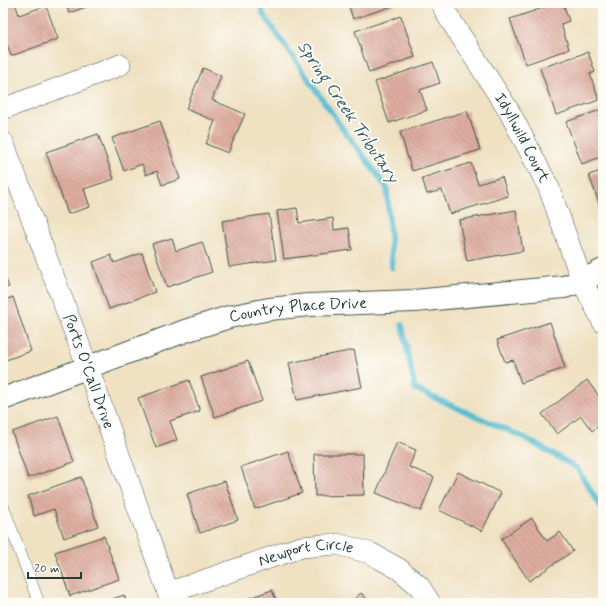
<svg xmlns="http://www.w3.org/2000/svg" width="606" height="606" viewBox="0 0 606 606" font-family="Mynerve,sans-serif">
<defs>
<pattern id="building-back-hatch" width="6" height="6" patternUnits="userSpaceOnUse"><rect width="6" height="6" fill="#dfaea0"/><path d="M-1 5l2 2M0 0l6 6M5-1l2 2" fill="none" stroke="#b48f83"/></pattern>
</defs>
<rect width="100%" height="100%" fill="#fdfcf7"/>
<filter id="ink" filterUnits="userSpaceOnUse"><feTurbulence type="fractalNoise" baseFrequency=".025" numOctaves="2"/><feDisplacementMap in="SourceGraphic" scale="8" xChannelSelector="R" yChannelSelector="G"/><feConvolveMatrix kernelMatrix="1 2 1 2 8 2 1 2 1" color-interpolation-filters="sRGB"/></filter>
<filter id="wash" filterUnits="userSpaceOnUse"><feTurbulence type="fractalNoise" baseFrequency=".012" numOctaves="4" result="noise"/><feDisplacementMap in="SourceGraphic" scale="16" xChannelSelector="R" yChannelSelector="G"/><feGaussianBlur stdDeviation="0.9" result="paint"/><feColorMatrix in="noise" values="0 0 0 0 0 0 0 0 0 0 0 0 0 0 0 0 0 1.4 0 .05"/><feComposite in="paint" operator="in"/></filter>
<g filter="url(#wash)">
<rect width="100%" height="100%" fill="#efe1c1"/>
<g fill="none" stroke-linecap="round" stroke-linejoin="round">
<!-- stream -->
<g stroke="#57c0d4" stroke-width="5.5">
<path d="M261,3l2,11 78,112 46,62 5,80"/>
<path d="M402,325l13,64 110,49 52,30 26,42"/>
</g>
</g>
<g id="blocks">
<!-- building -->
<g fill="url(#building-back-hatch)">
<path d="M15,3l4,12 27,-9 12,33 -47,17 -8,-23v-26z"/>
<path d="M66,3h22l1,3 -20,7z"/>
<path d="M348,3h47l1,2 -43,14z"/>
<path d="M518,3h13l-11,4z"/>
<path d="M558,3h5l6,18 -8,3 8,25 -43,15 -16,-45z"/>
<path d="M401,16l14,41 -46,16 -14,-42z"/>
<path d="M588,52l7,20 -5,2 9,26 -43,15 -16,-47z"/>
<path d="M433,62l7,21 -20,7 7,20 -38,13 -14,-41z"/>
<path d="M203,68l18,8 -9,24 33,14 -17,39 -22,-9 9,-23 -29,-12z"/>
<path d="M603,109v47l-21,8 -16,-42z"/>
<path d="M467,111l13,39 -68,21 -12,-39z"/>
<path d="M160,121l20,58 -18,6 -5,-14 -11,4 -4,-11 -18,7 -12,-33z"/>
<path d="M98,134l16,45 -30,10 6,18 -22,7 -22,-62z"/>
<path d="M471,163l7,21 24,-7 6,19 -58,18 -8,-24 -15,4 -5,-16z"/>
<path d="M603,170v45l-14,-40z"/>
<path d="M297,208l2,15 34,-5 1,12 15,-2 3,22 -68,9 -7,-48z"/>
<path d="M516,210l7,41 -56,10 -8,-41z"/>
<path d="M269,214l7,46 -47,7 -7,-46z"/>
<path d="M172,238l4,13 26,-9 10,30 -45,15 -15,-43z"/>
<path d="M142,253l13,39 -46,17 -16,-47 18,-7 3,8z"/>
<path d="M3,272l6,15 -6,2z"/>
<path d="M13,297l18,54 -28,10v-60z"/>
<path d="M550,322l15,46 -44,15 -8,-23 -8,2 -8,-22z"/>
<path d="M354,350l8,37 -65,13 -8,-37z"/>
<path d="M248,361l14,40 -47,16 -14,-40z"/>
<path d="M189,380l11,31 -30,10 7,19 -21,8 -18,-50z"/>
<path d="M587,380l16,22v20l-11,9 -11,-15 -24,18 -15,-20z"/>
<path d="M58,416l16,46 -46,16 -16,-46z"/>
<path d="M397,442l19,8 -7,17 25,10 -13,34 -45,-18z"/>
<path d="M288,451l14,42 -47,16 -14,-42z"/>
<path d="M314,454h49l1,41 -49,1z"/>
<path d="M458,472l43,21 -19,38 -43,-21z"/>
<path d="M81,477l17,49 -34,12 -10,-29 -20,7 -6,-20z"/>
<path d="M225,481l13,39 -38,13 -13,-39z"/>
<path d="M532,518l15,23 13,-9 13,19 -44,30 -28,-42z"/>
<path d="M104,536l15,43 -49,17 -15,-44z"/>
<path d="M272,590l5,13h-42z"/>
<path d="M361,593l9,10h-20z"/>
<path d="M124,595l3,8h-27z"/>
</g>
</g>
</g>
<g filter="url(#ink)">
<use href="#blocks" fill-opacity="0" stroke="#3e5649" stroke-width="1"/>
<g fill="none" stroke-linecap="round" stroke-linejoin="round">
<!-- service casing -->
<g stroke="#3e5649" stroke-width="12">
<path id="service" d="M3,506l36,97"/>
</g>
<!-- minor casing -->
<g stroke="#3e5649" stroke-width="22">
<g id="minor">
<path id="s1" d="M442,3l4,10 63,98 40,77 33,93 21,41"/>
<path d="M3,109l117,-44"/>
<path id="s2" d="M3,142l85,226 84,235"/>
<path id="s3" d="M168,593l133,-46 36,-3 33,9 29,16 20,17 11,17"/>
</g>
</g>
<!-- tertiary casing -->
<g stroke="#3e5649" stroke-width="24">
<g id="tertiary">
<path id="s4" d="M3,399l182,-68 44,-14 40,-8 40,-4 105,-4 150,-14 18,-6 21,-11"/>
</g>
</g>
<!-- service -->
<use href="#service" stroke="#fff" stroke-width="11"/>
<!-- minor -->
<use href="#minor" stroke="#fff" stroke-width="21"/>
<!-- tertiary -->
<use href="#tertiary" stroke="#fff" stroke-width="22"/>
</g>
</g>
<g text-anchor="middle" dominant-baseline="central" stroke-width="4" stroke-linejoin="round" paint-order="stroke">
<!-- street labels -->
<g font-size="16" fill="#1f3d34" stroke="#fdfcf7">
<text stroke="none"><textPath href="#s1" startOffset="157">Idyllwild Court</textPath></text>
<text stroke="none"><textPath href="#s4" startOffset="310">Country Place Drive</textPath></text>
<text stroke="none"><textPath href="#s2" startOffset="245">Ports O'Call Drive</textPath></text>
<text stroke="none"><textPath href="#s3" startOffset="145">Newport Circle</textPath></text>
</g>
<!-- water labels -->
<g font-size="17" font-style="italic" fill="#306464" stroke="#fdfcf7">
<text transform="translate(348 112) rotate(56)">Spring Creek Tributary</text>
</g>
</g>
<!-- margin -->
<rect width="606" height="606" fill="none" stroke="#fdfcf7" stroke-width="16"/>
<!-- scale -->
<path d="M28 572v6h53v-6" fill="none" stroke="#1f3d34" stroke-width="2"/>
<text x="34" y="572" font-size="12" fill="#1f3d34" stroke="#fdfcf7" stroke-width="3" paint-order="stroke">20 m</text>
</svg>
